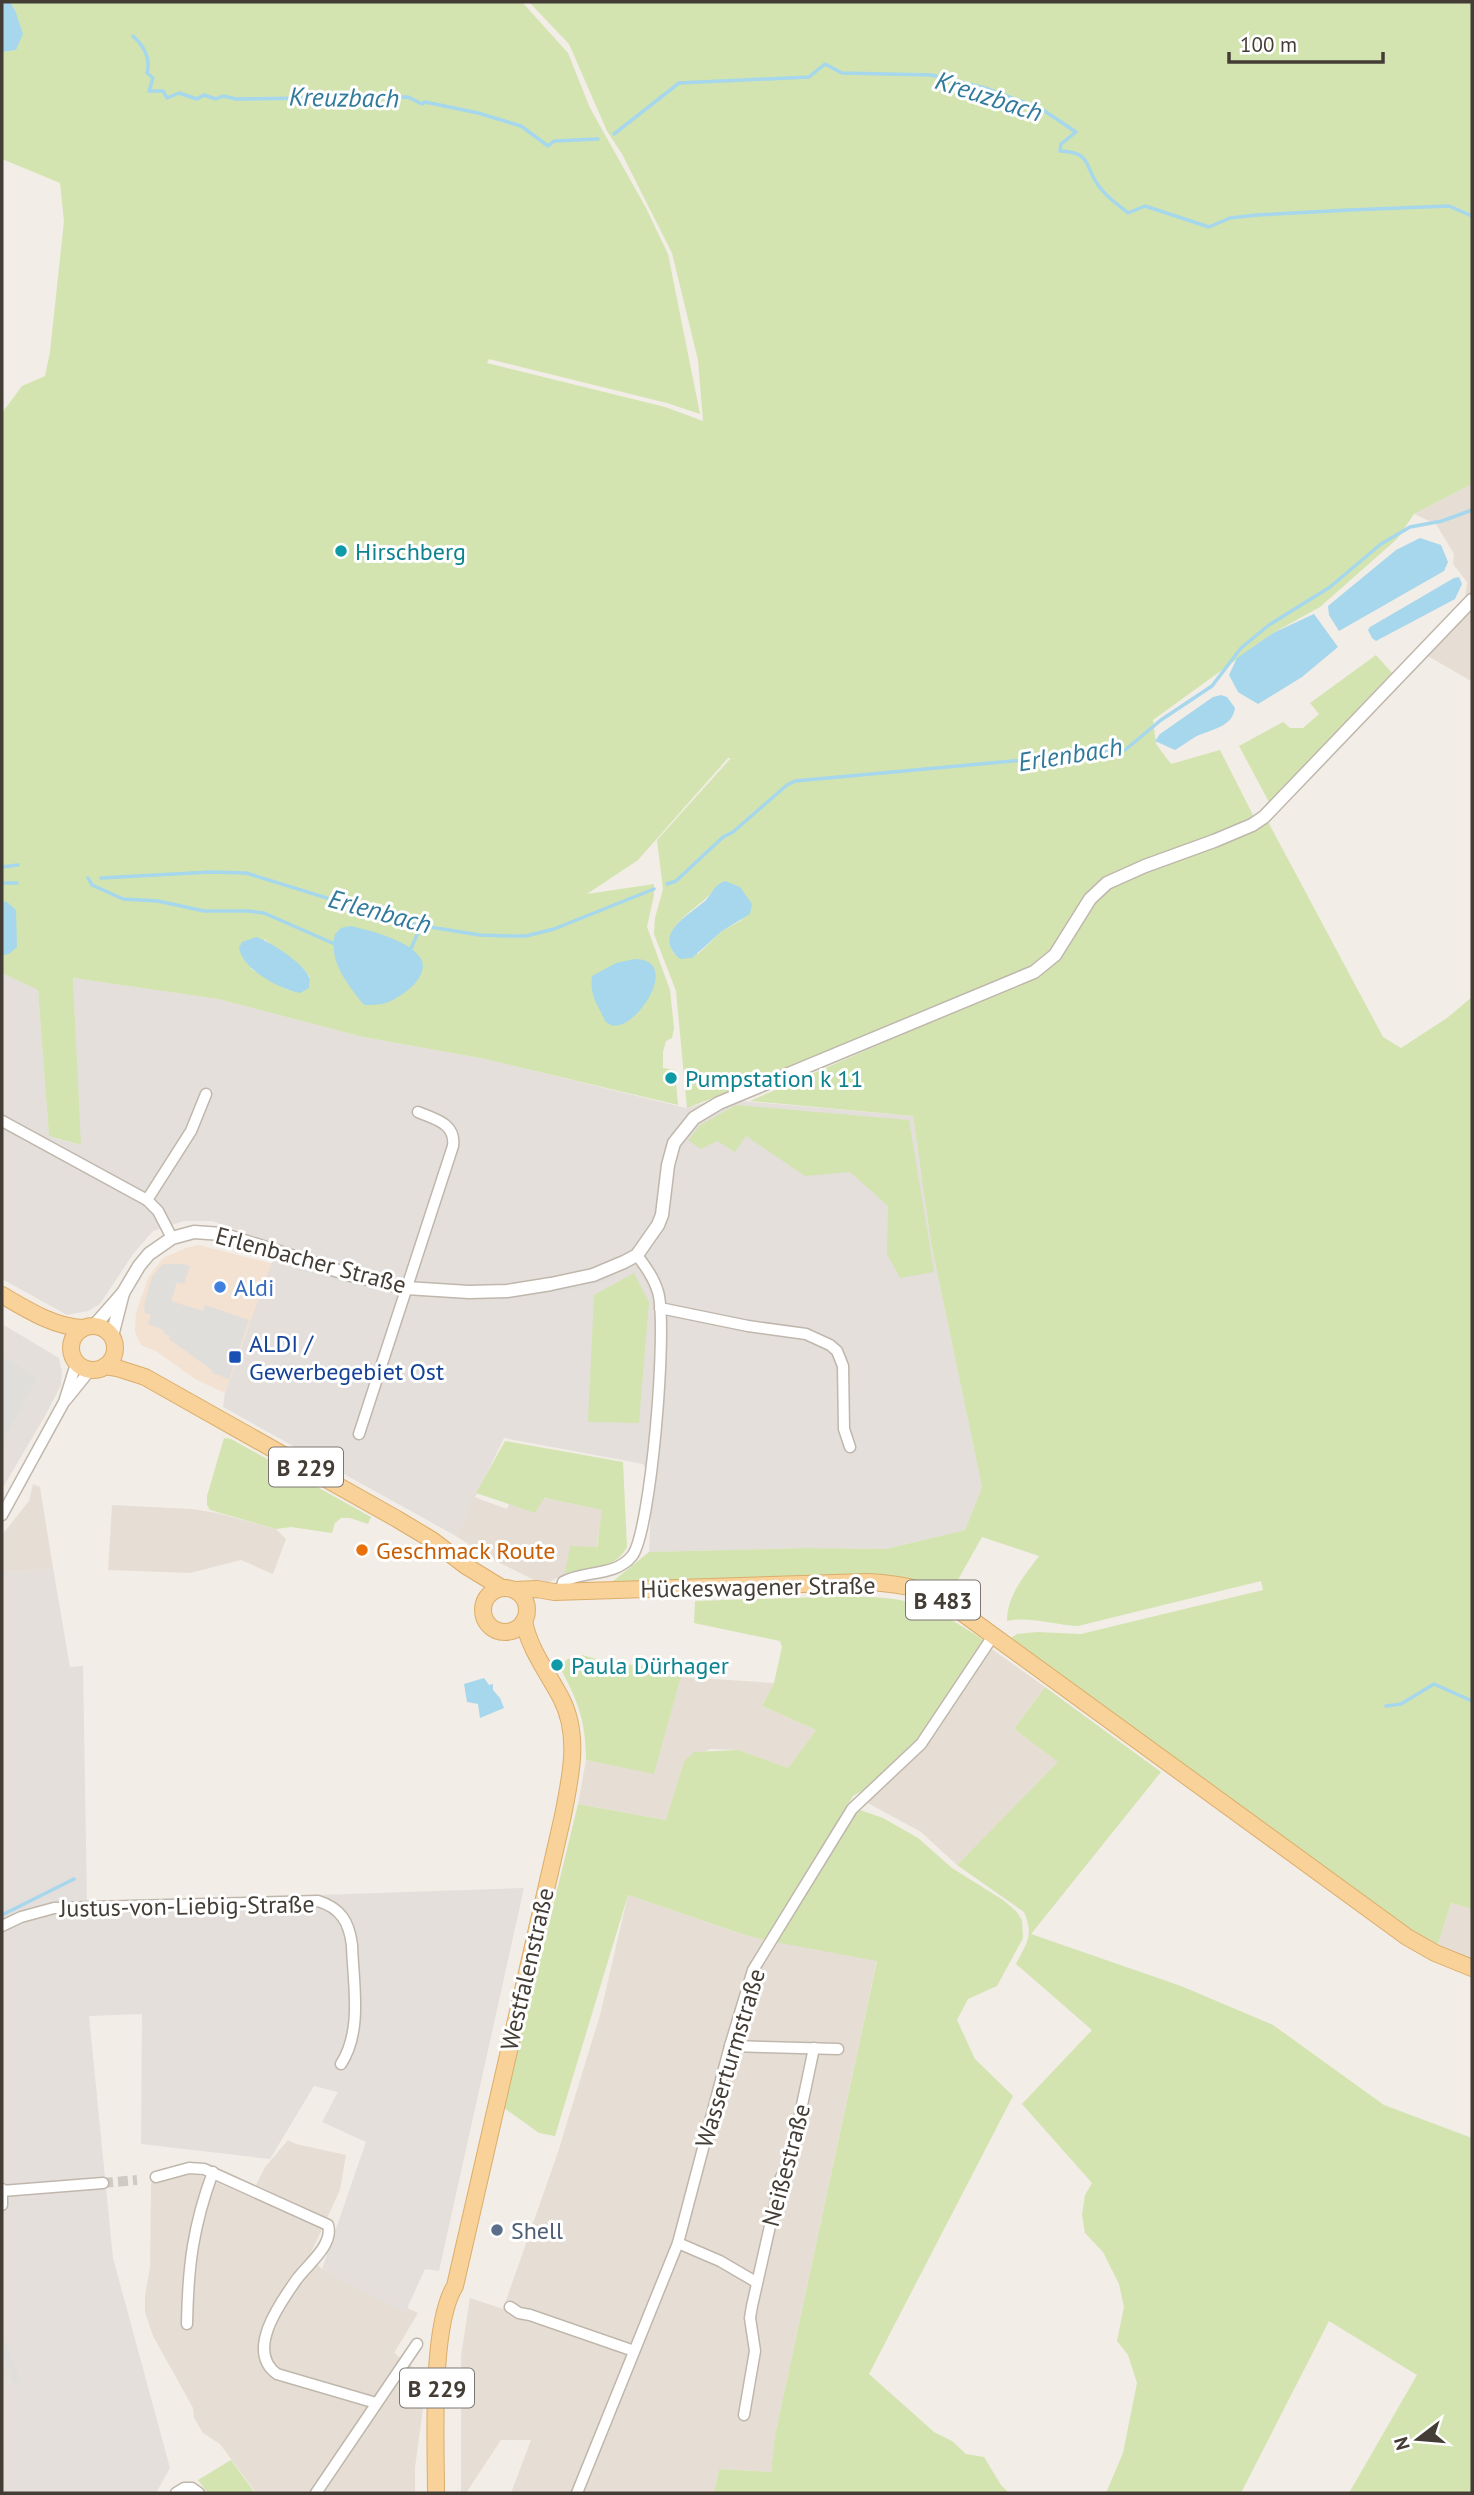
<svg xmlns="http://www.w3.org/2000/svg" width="1474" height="2495" viewBox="0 0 1474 2495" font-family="'PT Sans',sans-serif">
<rect width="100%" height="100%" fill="#f2ede6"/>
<!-- residential -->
<g fill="#e6ded5">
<path d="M1472,484v122l-7,-7 2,-17 -14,-18 1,-10 -18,-30 -22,-10z"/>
<path d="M1472,608v72l-1,1 -45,-26z"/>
<path d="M33,1484l7,3 13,81 -35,4 -16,-1v-36l27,-34z"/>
<path d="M513,1492l90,18 -11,60 -29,5 -14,7h-11l-44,-22 -38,-24 18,-39 33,12z"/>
<path d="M112,1505l80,4 25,4 59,16 10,10 -13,35 -32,-14 -51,13 -82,-3z"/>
<path d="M989,1647l56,40 -31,42 45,33 -102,103 -36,-33 -55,-30z"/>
<path d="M681,1677l93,6 -12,23 54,24 -28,38 -49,-18 -29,-1 -26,12 -17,59 -89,-16 8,-44 68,13z"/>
<path d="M628,1895l120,41 129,24 -102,475 -4,37 -52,-3 -5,24h-203l20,-53h-30l-35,53h-5v-137l9,-58 33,11 55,-157 42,-137z"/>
<path d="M1451,1903l21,6v54l-35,-16z"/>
<path d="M288,2140l8,4 50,11 -6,35 -31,67 13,12 96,44 -24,40 33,25 -12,90v25h-159l-36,-49 -17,-11 -9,-15 -1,-10 -40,-72 -8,-24v-16l5,-29 1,-84 32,-8h16l51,22 15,-30z"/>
</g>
<!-- commercial -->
<path fill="#f3e1d2" d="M199,1245l74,19 -48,129 -30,-14 -39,-28 -15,-6 -6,-13 1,-19 13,-37 14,-18 23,-10z"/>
<!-- industrial -->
<g fill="#e4dfdb">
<path d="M2,973l36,16 11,147 31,9 -7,-167 145,21 145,38 122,22 201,49 33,-9 194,17 18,127 51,244 -17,43 -79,19 -79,-1 -158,4 3,-67 -9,-21 -139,-26 -48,98 -233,-129 2,-14 53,-148 -66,-24h-28l-31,10 -20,23 -33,50 -12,7 -21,4 -65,-36z"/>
<path d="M2,1324l57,34 3,14 -1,13 -16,31 -43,73z"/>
<path d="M53,1568l17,99 13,-1 4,237 437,-15 -85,383 -14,-2 -20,44 -83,-44 44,-127 -44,-20 16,-30 -24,-6 -44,73 -129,-15 1,-130 -53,2 24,242 57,210 -14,25h-154v-922l16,1z"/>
</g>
<!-- green -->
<g fill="#d3e4b1" fill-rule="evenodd">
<path d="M10,2h512l46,51 22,55 56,100 22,46 32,160 -33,-11 -178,-44 -2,4 178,44 38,14 -5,-61 -26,-107 -50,-99 -15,-23 -38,-87 -40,-42h943v482l-58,30 -17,25 -77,68 -47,26 -120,87 3,24 15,20 49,-14 34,67 -11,6 -129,49 -15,10 -19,21 -25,46 -24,19 -241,100 -103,40 -11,-117 -22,-57 1,-16 8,-29 -6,-49 74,-82h-3l-90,102 -51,34 67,-10v11l-7,32 23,63 4,38 -2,10 -6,3 -3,11v16l12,2 3,35 -193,-46 -122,-22 -145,-38 -145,-21 8,167 -32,-9 -11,-146 -36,-17v-560l20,-27 23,-10 5,-24 14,-131 -4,-38 -58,-24v-107l14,-2 -1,-40zM713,891l29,29 -20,11 -24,23h-24c-15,-30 24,-44 39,-63zM378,934l35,16v34c-18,16 -25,18 -49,21l-22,-31zM264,939l39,29 7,9 -22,13 -37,-21z"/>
<path d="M1376,655l16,18 -123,129 -30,-56 44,-24 7,6h13l16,-14 -9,-11z"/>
<path d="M1267,820l116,217 18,11 46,-30 25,-21v912l-21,-6 -14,44 -28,-16 -398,-293 6,-4 20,-2 44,2 182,-44 -2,-9 -183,45c-23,-1 -49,-10 -71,-5 0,-26 18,-46 32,-65l-57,-19 -32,57 -24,-12 -36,-7 -278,7 37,-30 158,-4 79,1 79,-19 17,-43 -51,-244 -18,-127 -163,-15 288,-126 65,-82 20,-13 68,-24 64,-27z"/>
<path d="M736,1105l173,15 25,152 -34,6 -13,-24 1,-48 -38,-34 -45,4 -59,-40 -11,16 -18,-11 -16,8 -13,-9 12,-15z"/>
<path d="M634,1273l15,29 -10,121 -51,-1 6,-127z"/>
<path d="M224,1438l7,1 140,78 -3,7 -18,-6h-9l-6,5 -3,10 -41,-6 -15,2 -66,-19 -3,-5v-9z"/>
<path d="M505,1441l118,21 4,85c-12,23 -40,23 -62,26l5,-27 27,1 5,-37 -58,-12 -9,15 -59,-20z"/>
<path d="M822,1597c28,0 59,-2 87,5 25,7 51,22 73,37v4c-31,56 -72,122 -129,153l-87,144 -18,-4 -120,-41 -73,241 -16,-3 -35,-25 74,-304 88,16 18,-59 10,-9 45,-2 49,18 28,-38 -54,-24 12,-23 8,-36 -2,-6 -86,-18 1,-22z"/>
<path d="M582,1655l25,7 63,7 11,8 -27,97 -68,-14c0,-38 -8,-60 -27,-94l9,-7z"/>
<path d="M1045,1687l116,85 -130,162 150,52 92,39 111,80 88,33v355h-123l68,-118 -88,-54 -88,172h-135l17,-40 14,-70 -9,-28 -11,-14 7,-34 -5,-23 -16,-32 -18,-19 -3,-18 3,-20 7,-12 -70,-79 70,-74 -76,-66c11,-22 18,-28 8,-52l-67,-47 101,-103 -44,-33z"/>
<path d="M860,1810l23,8 35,20 34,30 51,32 13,11 6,9 1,18 -26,48 -29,13 -11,21 18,39 38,37 -144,278 65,58 18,9 14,13 18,3 17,28 8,8h-295l5,-24 52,3 4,-37 102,-474 -102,-19 80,-130z"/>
<path d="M231,2460l24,33h-47l-10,-13z"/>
</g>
<!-- parking -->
<g fill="#e0dedb">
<path d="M238,1245l80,27 53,14 -8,2 -51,-14 -68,-22z"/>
<path d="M163,1264h20l7,2 -6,18 -7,-2 -6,19 32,10 2,-6 44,15 -20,59 -17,-6v-3l-43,-31 1,-3 -7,-3 1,-3 -16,-6 3,-9 -7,-3 1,-11 7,-24z"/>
<path d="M614,1274l-6,6 -38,10 -71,10v-4l89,-14z"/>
<path d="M2,1357l36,20 -36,65z"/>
<path d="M4,2338l17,44 -8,2 -11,-31v-14z"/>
</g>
<!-- water -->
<g fill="#a6d7ec">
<path d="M2,2h8l5,8 8,24 -7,16 -14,2z"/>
<path d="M1420,538l21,7 7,17 -4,9 -105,60 -10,-16 -1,-9 68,-56z"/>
<path d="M1459,577l3,7 -7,15 -79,42 -4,-3 -4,-8 2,-3 84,-49z"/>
<path d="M1314,614l24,33 -36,30 -44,27 -20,-12 -9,-17 8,-17 36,-25z"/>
<path d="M1221,695l6,2 8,11c-3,20 -24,21 -40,29 -7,4 -13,9 -20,13l-20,-9 5,-7 53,-37z"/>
<path d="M725,881l15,6 12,17 -2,10 -28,17 -30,27 -12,1c-29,-26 10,-44 26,-59 7,-8 8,-15 19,-19z"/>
<path d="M2,901l5,1 9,8 1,37 -8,7 -7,1z"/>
<path d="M350,926c18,4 64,15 72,35 6,18 -22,37 -36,42 -8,2 -14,2 -22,2 -16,-20 -36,-44 -29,-71l6,-6z"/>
<path d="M256,937c12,3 49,27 53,40 1,1 0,11 0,11l-9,5c-20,-4 -57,-23 -61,-45l3,-6z"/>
<path d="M635,959c49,1 -1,75 -24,66 -6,-2 -8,-8 -10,-13 -7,-11 -11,-23 -9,-36l24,-13z"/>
<path d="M484,1678l5,7 4,-1v6l7,8 4,10 -24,10 -2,-14 -11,-2 -3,-18z"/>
</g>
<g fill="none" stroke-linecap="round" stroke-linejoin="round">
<!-- stream -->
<g stroke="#a6d7ec" stroke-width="3.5">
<path d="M133,36c11,10 18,22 14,37l6,5 -4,13h14l4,7 12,-5 18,6 7,-4 12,4 7,-3 13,3 172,-2 14,7 3,-2 53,11 43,13 27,20 6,-5 44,-2"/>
<path d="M614,134l65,-51 130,-6 16,-13 17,9 89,2 54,13 55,20 36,24 -15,12 -1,7c35,1 23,19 42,39 7,9 18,16 26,23l17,-7 64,21 21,-9 27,-3 92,-5 100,-4 23,10"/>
<path d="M2,867l16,-2"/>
<path d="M88,878l4,7 31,14 35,2 46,10h44l16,2 73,32"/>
<path d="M101,878l110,-6 35,1 165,51 69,11 29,1h17l28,-7 100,-40"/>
<path d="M2,883h15"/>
<path d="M667,884l9,-3 47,-44 10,-5 54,-47 8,-4 250,-23 13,2 26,-7 41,-3 36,-30 51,-34 29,-38 28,-23 61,-38 51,-43 29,-17 32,-6 30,-11"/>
<path d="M409,953l12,-27"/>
<path d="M1386,1706l15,-2 33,-20 38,17"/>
<path d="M2,1915l72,-36"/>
</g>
<!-- minor-tunnel -->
<path stroke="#cfcac3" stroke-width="10" stroke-dasharray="10 5" stroke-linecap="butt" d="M103,2183l34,-3"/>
<!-- minor casing -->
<g stroke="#c0b7ac" stroke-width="13">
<g id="minor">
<path d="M2,1121l145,79 11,11 14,27"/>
<path d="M147,1200l44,-69 15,-37"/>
<path d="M660,1308l88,18 58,8 24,11 7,6 6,15 1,63 6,18"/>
<path d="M66,1400l21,-26 6,-4"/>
<path d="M359,1434l94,-288c3,-23 -19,-27 -35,-34"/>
<path d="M2,1515l62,-113 11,-35 -1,-8"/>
<path d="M561,1591l2,-9c21,-12 52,-5 69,-26 19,-23 36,-231 26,-264 -4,-14 -13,-26 -21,-37"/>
<path d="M2,1926l19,-9 33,-9 264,-7c23,7 31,21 34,44 1,38 11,85 -11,119"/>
<path d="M730,2046l108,3"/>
<path d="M156,2177l33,-9 15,1 124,56c6,20 -21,40 -31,54 -17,24 -52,72 -20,95l99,29"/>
<path d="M2,2189v16"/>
<path d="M2,2191l101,-8"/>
<path d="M678,2243l42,18 36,21"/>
<path d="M510,2307l9,6 11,2 104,36"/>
<path d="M187,2324c1,-58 6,-98 26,-152"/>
<path d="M744,2415l11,-64 -5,-33 2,-12 29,-129 9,-15 24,-114"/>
<path d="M176,2493l8,-5h8l7,5"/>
<path d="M316,2493l101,-149"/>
<path d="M577,2493l101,-250 52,-197 23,-76 99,-161 69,-65 72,-108"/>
</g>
</g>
<!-- tertiary casing -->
<g stroke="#c0b7ac" stroke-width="15">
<g id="tertiary">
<path d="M94,1326l29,-33 16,-27 10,-12 23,-16 22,-6 28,2 129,41 55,13 63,4 38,-1 44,-7 42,-9 31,-13 13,-7 21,-30 4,-10 6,-50 6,-22 20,-25 25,-15 315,-131 21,-17 35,-56 17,-16 38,-17 69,-25 38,-16 12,-8 208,-217"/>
<path d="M112,1336l11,-43"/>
</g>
</g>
<!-- primary casing -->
<g stroke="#dcad6a" stroke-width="18">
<g id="primary">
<path d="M2,1295c24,14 52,32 81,33"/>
<circle cx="93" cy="1348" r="22"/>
<path d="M105,1366l12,2 28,9 252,142 35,21 34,26 36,22"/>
<circle cx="505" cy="1610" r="22"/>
<path d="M515,1590l22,-1 17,3 313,-10c40,2 61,7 94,30l446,325 28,16 37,15"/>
<path d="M436,2493c0,-49 -6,-167 19,-207l107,-466c8,-40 19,-84 -1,-122 -13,-25 -32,-49 -37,-77"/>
</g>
</g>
<!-- minor -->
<use href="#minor" stroke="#fff" stroke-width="10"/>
<!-- tertiary -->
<use href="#tertiary" stroke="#fff" stroke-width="12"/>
<!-- primary -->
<use href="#primary" stroke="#f8d299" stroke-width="16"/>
</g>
<!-- markers -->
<g fill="#0f9aa8" stroke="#fff" stroke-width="2.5">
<circle cx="341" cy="551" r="7"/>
<circle cx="671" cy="1078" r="7"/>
<circle cx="557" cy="1665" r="7"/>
</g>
<circle fill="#3f7fe0" stroke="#fff" stroke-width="2.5" cx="220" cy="1287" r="7"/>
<rect fill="#1a4fb4" stroke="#fff" stroke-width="2.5" x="228" y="1350" width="14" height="14" rx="3.5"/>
<circle fill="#e8710a" stroke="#fff" stroke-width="2.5" cx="362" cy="1550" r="7"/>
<circle fill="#5c6f8a" stroke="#fff" stroke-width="2.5" cx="497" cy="2230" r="7"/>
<g text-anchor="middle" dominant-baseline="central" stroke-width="6" stroke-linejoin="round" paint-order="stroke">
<!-- shield labels -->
<g fill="#fff" stroke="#7c7772" stroke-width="2">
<rect x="269" y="1447.5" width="74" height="39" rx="5"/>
<rect x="906" y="1580.5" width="74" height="39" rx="5"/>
<rect x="400" y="2368.5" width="74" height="39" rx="5"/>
</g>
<g font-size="23" font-weight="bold" fill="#443d36">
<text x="306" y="1467">B 229</text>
<text x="943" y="1600">B 483</text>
<text x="437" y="2388">B 229</text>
</g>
<!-- culture labels -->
<g font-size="24" fill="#0d838f" stroke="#fff" text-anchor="start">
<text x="355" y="551">Hirschberg</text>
<text x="685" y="1078">Pumpstation k 11</text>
<text x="571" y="1665">Paula Dürhager</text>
</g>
<!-- street labels -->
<g font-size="24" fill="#443d36" stroke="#fff">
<text transform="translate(311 1260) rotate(15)">Erlenbacher Straße</text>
<text transform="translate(758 1587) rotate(-1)">Hückeswagener Straße</text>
<text transform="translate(187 1906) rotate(-1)">Justus-von-Liebig-Straße</text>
<text transform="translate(527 1969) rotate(-77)">Westfalenstraße</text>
<text transform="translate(730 2058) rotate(-73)">Wasserturmstraße</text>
<text transform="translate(786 2165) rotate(-75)">Neißestraße</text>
</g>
<!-- shop labels -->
<g font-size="24" fill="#366cbe" stroke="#fff" text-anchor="start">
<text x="234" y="1287">Aldi</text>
</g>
<!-- transit labels -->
<g font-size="24" fill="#164399" stroke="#fff" text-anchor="start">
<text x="249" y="1343">ALDI /<tspan x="249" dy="28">Gewerbegebiet Ost</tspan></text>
</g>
<!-- food labels -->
<g font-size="24" fill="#c56008" stroke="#fff" text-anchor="start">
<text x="376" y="1550">Geschmack Route</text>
</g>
<!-- service labels -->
<g font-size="24" fill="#4e5e75" stroke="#fff" text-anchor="start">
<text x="511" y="2230">Shell</text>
</g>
<!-- water labels -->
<g font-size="26" font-style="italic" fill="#317a9b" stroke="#fff">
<text transform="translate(989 96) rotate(18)">Kreuzbach</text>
<text transform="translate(344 97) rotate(1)">Kreuzbach</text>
<text transform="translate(1070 754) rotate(-9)">Erlenbach</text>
<text transform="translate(380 911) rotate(15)">Erlenbach</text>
</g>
</g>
<!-- border -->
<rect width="1474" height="2495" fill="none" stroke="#443d36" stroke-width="7"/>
<!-- north arrow -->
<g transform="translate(1418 2439) rotate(254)" stroke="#ffffff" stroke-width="5" paint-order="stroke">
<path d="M0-5L12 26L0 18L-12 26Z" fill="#443d36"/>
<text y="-10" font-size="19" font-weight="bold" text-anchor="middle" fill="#443d36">N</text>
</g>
<!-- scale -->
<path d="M1229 52v10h154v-10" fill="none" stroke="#443d36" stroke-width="3.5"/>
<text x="1240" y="52" font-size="21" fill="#443d36" stroke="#ffffff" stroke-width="5" paint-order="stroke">100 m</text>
</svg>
